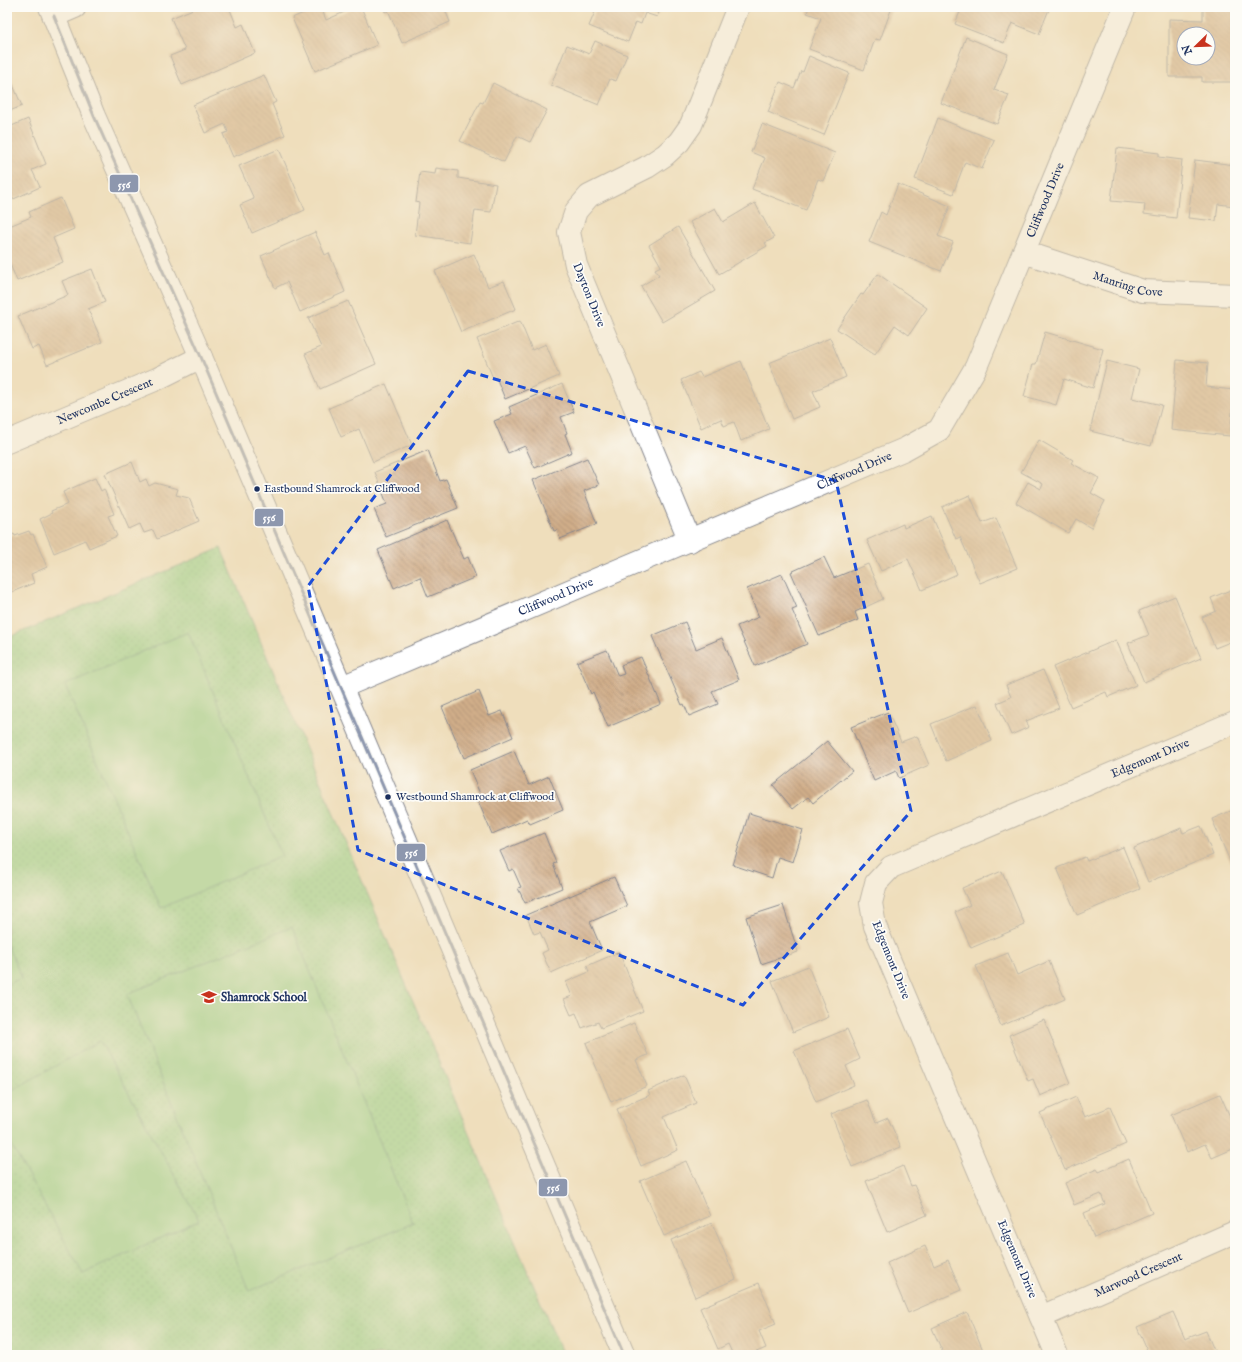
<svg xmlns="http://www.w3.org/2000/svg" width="1242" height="1362" viewBox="0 0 1242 1362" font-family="'IM FELL English',serif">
<defs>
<pattern id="green-dots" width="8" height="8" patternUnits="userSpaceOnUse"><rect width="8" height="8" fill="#90d38c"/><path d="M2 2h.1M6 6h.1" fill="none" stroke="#7cb57b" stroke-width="1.8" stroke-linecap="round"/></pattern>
<pattern id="building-back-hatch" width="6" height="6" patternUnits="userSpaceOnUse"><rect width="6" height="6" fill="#d0ad89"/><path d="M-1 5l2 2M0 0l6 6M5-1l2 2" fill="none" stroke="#a88d73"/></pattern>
</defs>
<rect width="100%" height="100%" fill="#fdfcf7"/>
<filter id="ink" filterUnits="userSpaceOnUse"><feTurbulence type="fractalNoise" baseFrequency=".025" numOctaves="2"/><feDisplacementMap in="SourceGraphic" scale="8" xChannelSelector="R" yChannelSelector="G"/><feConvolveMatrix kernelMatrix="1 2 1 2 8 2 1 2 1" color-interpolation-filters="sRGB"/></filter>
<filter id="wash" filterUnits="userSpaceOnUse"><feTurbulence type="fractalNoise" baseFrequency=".012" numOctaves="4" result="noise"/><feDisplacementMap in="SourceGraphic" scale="16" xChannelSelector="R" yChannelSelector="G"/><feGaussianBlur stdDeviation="0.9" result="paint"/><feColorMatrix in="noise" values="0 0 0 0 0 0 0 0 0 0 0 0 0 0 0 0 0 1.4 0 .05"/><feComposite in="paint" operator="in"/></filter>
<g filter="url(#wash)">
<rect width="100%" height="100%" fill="#efdebc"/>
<!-- green -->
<path fill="url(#green-dots)" stroke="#568175" d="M221,548l342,807h-556v-717z"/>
<!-- pitch -->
<g fill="#90d38c" stroke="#568175">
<path d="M188,632l94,224 -121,52 -96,-223z"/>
<path d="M292,927l121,296 -164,68 -122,-297z"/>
<path d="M7,945l15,33 -15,6z"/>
<path d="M100,1041l99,179 -116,54 -76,-137v-44z"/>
</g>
<g id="blocks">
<!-- building -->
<g fill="url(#building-back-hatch)" fill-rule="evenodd">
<path d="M198,7h31l8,20 6,-3 12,29 -73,32 -12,-29 15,-6 -14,-32z"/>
<path d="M317,7h4l5,13 30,-13h5l16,38 -62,26 -23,-53z"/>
<path d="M383,7h61l6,15 -48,21 -14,-33 -3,2z"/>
<path d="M597,7h64l-4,10 -12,-4 -4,11 -5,-2 -8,20 -39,-16z"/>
<path d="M809,7h74l8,3 -11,30 -5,-1 -11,31 -55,-21 12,-31 -14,-5z"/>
<path d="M962,7h88l-11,27 -27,-11 -8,20 -49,-19z"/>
<path d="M1203,7h32v75h-33v-5h-33v-58l34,1zM1184,34h24v24h-24z"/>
<path d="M966,37l42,17 -14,36 15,5 -12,29 -56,-21z"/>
<path d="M595,41l32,14 -11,26 -6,-2 -11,26 -48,-20 16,-40 22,9z"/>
<path d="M809,56l40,17 -25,62 -56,-23 12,-30 14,6 7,-17 2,1z"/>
<path d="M7,71l15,35 -15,6z"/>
<path d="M264,75l12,27 -4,2 13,31 -52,22 -10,-23 5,-2 -3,-8 -20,9 -12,-28z"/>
<path d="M493,83l54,27 -17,32 -13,-6 -13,26 -44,-21 20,-39 3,1z"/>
<path d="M938,118l56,22 -12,29 -17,-7 -12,32 -38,-15z"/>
<path d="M28,119l18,45 -14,6 8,17 -33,15v-74z"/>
<path d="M762,124l73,29 -12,28 -5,-2 -12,31 -54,-21 13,-31 -14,-6z"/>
<path d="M1117,148l42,5v4l23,3 -6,58 -32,-4 1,-10 -34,-3z"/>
<path d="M279,149l26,61 -53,23 -12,-28 14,-6 -15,-33z"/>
<path d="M1195,160l40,5v41l-17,-2 -2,17 -28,-3z"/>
<path d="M436,168l22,3v7l38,6 -5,28 -16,-2 -5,33 -55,-8 4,-32 -3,-1 4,-30 15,2z"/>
<path d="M898,184l52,22 -12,30 15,6 -12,29 -72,-29 12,-30 5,3z"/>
<path d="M61,198l13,31 -21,9 10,24 -46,19 -10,-24v-30l24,-10 -2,-5z"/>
<path d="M755,203l19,35 -9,5 2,3 -48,28 -29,-52 25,-14 8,14z"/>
<path d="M678,227l37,64 -53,31 -21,-36 18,-11 -4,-6 6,-3 -12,-21z"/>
<path d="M315,232l10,23 4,-2 16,39 -45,20 -13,-30 -12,6 -14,-32z"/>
<path d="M474,254l14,33 16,-6 12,28 -55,23 -26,-61z"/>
<path d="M92,269l13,33 -17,7 14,33 -55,23 -8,-19 -7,3 -14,-33 50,-21 -6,-14z"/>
<path d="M878,274l49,34 -18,27 -14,-10 -20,29 -38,-25 24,-35 2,1z"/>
<path d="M348,301l28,63 -56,25 -15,-35 16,-7 -13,-29z"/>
<path d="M520,321l12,29 14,-6 13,32 -54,23 -9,-22 -3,1 -16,-39z"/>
<path d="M1045,332l58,17 -10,39 -29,-9 -8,26 -32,-9 9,-32h3z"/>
<path d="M830,338l16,39 -33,14 7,16 -28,12 -23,-56z"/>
<path d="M1177,360l31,3 -2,24 28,3 -4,46 -59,-6z"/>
<path d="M741,361l28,68 -28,12 -7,-19 -10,4 -3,-7 -20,9 -20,-48 18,-8 3,5z"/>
<path d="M1107,361l32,8 -7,29 30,7 -11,41 -61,-15z"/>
<path d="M386,384l26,61 -39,17 -14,-33 -18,8 -12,-29z"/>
<path d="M562,384l12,28 -13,5 6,16 -2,1 7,18 -37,16 -10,-22 -17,7 -14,-32 18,-7 -3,-7z"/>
<path d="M1039,440l34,20 -2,3 28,15 -8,15 14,8 -14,27 -15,-9 -8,14 -52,-30 12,-21 13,7 2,-5 -22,-12z"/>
<path d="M428,450l12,31 6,-2 12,29 -72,29 -12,-28 13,-5 -12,-32z"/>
<path d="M587,458l12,27 -15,6 13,33 -37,15 -3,-9 -3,1 -21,-51z"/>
<path d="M132,462l8,20 6,-3 3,7 6,-3 23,6 -2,6 13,3 10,23 -42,18 -4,-9 -9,3 -4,-9 -11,5 -24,-55z"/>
<path d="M95,478l6,13 3,-2 10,25 -6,2 9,20 -28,12 -4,-8 -31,13 -14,-34 12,-6 -1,-2 17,-7 -5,-12z"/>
<path d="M970,495l12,28 14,-5 21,50 -37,15 -20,-46 -4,2 -14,-32z"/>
<path d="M932,516l25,58 -35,16 -14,-31 -27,12 -14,-31 36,-16 1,4z"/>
<path d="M447,520l17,39 4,-2 8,20 -48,20 -8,-20 -26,11 -16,-38z"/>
<path d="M29,531l2,4 2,-1 14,33 -16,7 3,9 -27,11v-57l7,-3 1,2z"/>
<path d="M824,557l10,21 34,-14 15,35 -28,13 3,8 -39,16 -28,-64z"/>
<path d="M782,574l15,34 -5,2 15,34 -52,22 -18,-40 22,-9 -12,-28z"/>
<path d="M1235,588v52l-20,8 -13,-31 14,-6 -5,-13z"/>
<path d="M1175,596l26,62 -57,24 -16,-39 21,-8 -10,-24z"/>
<path d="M685,622l11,27 26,-11 17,42 -27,11 6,13 -29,12 -5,-12 -2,1 -30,-69z"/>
<path d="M1116,640l20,45 -28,12 -2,-5 -35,15 -18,-40z"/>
<path d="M607,650l11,26 6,-2 -3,-9 20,-8 20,47 -53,23 -15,-35 -2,2 -14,-32z"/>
<path d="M1043,670l16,38 -33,13 3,6 -18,8 -14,-32 14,-6 -5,-12z"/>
<path d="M479,691l10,25 13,-5 11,26 -49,21 -22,-51z"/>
<path d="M977,705l15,36 -46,20 -15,-37z"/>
<path d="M888,712l13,30 16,-6 12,29 -30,13 -3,-7 -22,10 -23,-54z"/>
<path d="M827,741l25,30 -39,32 -5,-6 -15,12 -20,-24z"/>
<path d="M514,751l15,34 20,-9 14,34 -33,14 -3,-5 -35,15 -16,-38 4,-2 -10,-24z"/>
<path d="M1233,810l2,4v59l-23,-54z"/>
<path d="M749,813l54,17 -10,32 -15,-5 -6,21 -39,-13z"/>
<path d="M1201,826l12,29 -65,27 -14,-34 47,-20 2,5z"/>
<path d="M544,833l12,30 -3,1 9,24 -37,15 -7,-15 3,-1 -8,-18 -4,2 -9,-20z"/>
<path d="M1123,847l17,42 -63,26 -20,-47 28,-11 2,4z"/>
<path d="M1002,871l23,54 -54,23 -16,-36 15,-7 -8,-17z"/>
<path d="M614,877l13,29 -37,16 12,28 -51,23 -9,-20 6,-3 -8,-18 -6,2 -8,-19z"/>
<path d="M783,905l15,47 -37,12 -15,-47z"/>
<path d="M619,952l24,59 -42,17 -3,-6 -16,6 -6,-15 -5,2 -7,-16 8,-3 -6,-14 23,-10 -2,-6z"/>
<path d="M1008,953l9,22 32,-14 16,38 -64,27 -25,-60z"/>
<path d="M808,966l21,51 -36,15 -21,-51z"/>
<path d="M1044,1020l26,63 -30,13 -7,-17 -5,2 -19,-46z"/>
<path d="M634,1023l14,32 -12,5 11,26 -36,16 -25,-59z"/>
<path d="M847,1029l13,30 -14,7 8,19 -38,17 -22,-51z"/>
<path d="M684,1075l12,28 -32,14 14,33 -37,16 -24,-57 33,-14 -2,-4z"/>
<path d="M1220,1094l15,34v20l-23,10 -7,-14 -18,8 -16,-37z"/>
<path d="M1076,1097l9,20 25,-10 16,37 -61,26 -25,-57z"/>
<path d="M867,1100l9,23 12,-5 13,29 -49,20 -21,-53z"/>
<path d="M1129,1159l23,54 -58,25 -10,-25 21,-9 -4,-10 -27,11 -9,-22 32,-14 2,3z"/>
<path d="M686,1161l24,55 -46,20 -24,-55z"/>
<path d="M903,1166l8,20 3,-1 13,30 -40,17 -21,-51z"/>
<path d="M712,1223l24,56 -41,18 -24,-57z"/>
<path d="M925,1246l9,20 14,-6 13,30 -53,23 -21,-50z"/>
<path d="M759,1283l17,41 -17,7 7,17 -17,7h-16l-5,-11 -10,5 -18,-41z"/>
<path d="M967,1312l18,43h-41l-12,-27z"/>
<path d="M1173,1312l12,27 21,-8 10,24h-80l11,-5 -10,-23z"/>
</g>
</g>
</g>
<g filter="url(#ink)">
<use href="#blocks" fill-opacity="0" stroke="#85868d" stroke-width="1"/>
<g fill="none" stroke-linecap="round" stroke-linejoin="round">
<!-- street casing -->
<g stroke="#85868d" stroke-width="24">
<g id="street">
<path d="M50,7l44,109 107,241 97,228 326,770"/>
<path d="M54,16l21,-9"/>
<path id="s1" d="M1024,252l119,39 92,4"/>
<path id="s2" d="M7,442l150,-63 44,-22"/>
<path d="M690,541l-114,-276 -7,-33 7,-21 13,-15 58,-29 18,-12 14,-13 12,-17 47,-118"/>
<path id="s3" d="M342,687c187,-80 376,-158 563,-238l34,-19 37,-63 149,-360"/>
<path id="s4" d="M1041,1317l194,-85"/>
<path id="s5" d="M1057,1355l-182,-429 -4,-23 5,-20 15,-16 344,-145"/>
</g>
</g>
<!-- street -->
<use href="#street" stroke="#fff" stroke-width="22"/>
<!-- bus-1 casing -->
<g stroke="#fdfcf7" stroke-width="6">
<path id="bus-1" d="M54,16l40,100 107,241 423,998"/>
</g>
<!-- bus-1 -->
<use href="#bus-1" stroke="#8d97ae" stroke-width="3"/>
</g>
</g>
<!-- marked area -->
<path d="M0 0H1242V1362H0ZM468,371l368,110 75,330 -168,194 -385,-155 -50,-264z" fill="#efdebc" fill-opacity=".55" fill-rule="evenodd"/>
<path fill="none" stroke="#1d4ed8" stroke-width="3" stroke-dasharray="8 5" stroke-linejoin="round" d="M468,371l368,110 75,330 -168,194 -385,-155 -50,-264z"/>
<!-- icons -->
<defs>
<g id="school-bare" transform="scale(1.2)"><path d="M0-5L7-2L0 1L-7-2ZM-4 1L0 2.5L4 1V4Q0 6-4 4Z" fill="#c8321e" stroke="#fdfcf7" stroke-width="2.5" paint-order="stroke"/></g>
</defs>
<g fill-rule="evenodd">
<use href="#school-bare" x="209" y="997"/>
</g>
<!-- markers -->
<g fill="#1b2f5e" stroke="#fdfcf7" stroke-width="1.5">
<circle cx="257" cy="489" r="3.5"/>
<circle cx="388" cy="797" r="3.5"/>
</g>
<g text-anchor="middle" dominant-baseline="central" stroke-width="3.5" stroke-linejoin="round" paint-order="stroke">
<!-- bus labels -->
<g font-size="11" fill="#1b2f5e" stroke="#fdfcf7" text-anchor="start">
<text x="264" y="489">Eastbound Shamrock at Cliffwood</text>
<text x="396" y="797">Westbound Shamrock at Cliffwood</text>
</g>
<!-- street labels -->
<g font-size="12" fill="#1b2f5e" stroke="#fdfcf7">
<text stroke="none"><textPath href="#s3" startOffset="904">Cliffwood Drive</textPath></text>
<text stroke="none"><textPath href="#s1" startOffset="109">Manring Cove</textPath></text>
<text transform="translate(589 295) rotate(68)">Dayton Drive</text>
<text stroke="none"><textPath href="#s2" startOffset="106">Newcombe Crescent</textPath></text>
<text stroke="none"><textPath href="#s3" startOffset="556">Cliffwood Drive</textPath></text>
<text stroke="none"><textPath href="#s3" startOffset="232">Cliffwood Drive</textPath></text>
<text stroke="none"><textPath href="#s5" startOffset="813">Edgemont Drive</textPath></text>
<text transform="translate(891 960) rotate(68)">Edgemont Drive</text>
<text transform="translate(1017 1259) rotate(67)">Edgemont Drive</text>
<text stroke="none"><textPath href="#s4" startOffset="106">Marwood Crescent</textPath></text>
</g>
<!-- poi labels -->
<g font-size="12" font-weight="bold" fill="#1b2f5e" stroke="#fdfcf7" text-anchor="start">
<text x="221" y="997">Shamrock School</text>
</g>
</g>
<g stroke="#fdfcf7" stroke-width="1.5">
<rect x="109" y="174" width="30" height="19" rx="4" fill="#8d97ae"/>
<rect x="254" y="508" width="30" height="19" rx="4" fill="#8d97ae"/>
<rect x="396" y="843" width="30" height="19" rx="4" fill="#8d97ae"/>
<rect x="538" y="1178" width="30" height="19" rx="4" fill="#8d97ae"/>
</g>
<g font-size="11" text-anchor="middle" font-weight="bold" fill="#fff">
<text x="124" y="188">556</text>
<text x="269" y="521">556</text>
<text x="411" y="856">556</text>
<text x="553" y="1191">556</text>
</g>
<!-- margin -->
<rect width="1242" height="1362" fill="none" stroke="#fdfcf7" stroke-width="24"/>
<!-- north arrow -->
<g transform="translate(1196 46) rotate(247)"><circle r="19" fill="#fdfcf7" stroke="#a3aaba"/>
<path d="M0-3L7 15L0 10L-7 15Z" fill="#c8321e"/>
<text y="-6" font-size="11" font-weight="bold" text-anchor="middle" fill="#1b2f5e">N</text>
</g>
</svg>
